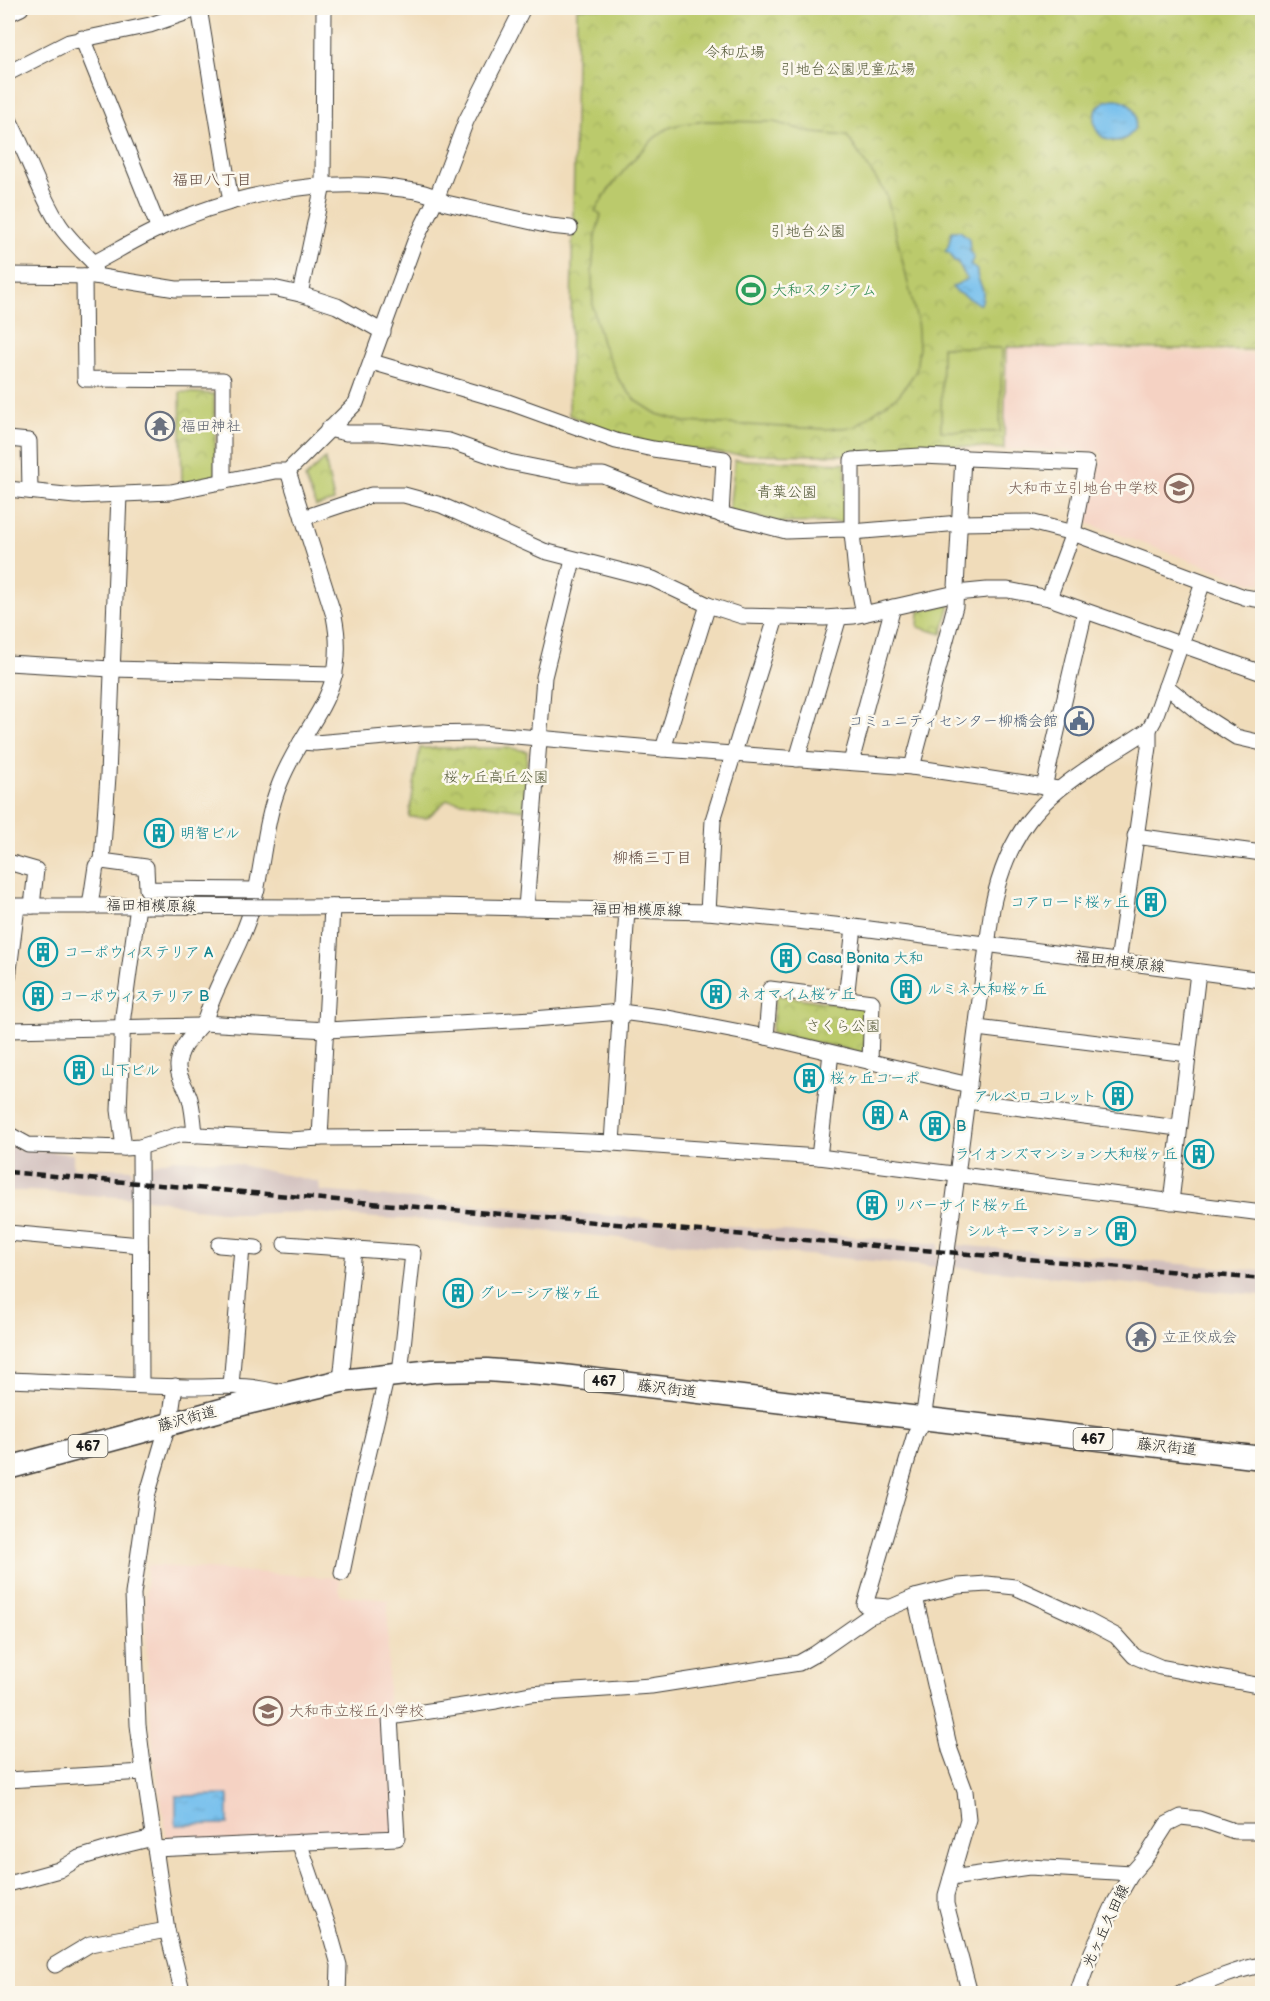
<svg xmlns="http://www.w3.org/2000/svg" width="1270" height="2001" viewBox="0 0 1270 2001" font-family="'Balsamiq Sans','Klee One',sans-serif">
<defs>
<pattern id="park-crowns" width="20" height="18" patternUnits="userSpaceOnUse" patternTransform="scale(1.5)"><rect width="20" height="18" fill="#bbca6c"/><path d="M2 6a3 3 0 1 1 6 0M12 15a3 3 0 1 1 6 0" fill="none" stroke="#a0ad5d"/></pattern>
<pattern id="water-ripples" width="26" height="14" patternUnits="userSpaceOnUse" patternTransform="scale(1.5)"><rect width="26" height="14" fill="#74bfed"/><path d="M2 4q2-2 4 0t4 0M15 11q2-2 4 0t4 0" fill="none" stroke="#64a4cb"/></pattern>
</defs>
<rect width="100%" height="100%" fill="#fbf7ec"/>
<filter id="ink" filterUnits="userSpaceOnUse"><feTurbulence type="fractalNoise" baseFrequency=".0167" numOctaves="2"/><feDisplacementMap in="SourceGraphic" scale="12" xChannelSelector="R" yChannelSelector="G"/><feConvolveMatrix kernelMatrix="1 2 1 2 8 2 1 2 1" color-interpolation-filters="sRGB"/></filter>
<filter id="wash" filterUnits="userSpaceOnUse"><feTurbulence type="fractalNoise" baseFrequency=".008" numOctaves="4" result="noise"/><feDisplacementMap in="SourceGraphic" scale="24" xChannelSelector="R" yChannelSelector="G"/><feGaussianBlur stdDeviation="1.35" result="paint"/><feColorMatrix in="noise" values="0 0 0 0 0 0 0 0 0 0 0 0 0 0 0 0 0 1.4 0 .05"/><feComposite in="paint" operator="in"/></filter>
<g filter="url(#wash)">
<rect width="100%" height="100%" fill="#f0dcba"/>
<!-- built -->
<g fill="#f5d2c3">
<path d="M1006,347l256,7v230l-13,-2 -162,-59 15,-71 -98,-3z"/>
<path d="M147,1565l192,13 1,17 48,5v118l7,118 -227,8 -14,-85 -5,-55 -4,-92z"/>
</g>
<!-- industrial -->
<g fill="#d1bfbd">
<path d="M8,1143l10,6 55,5v13l59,2v29l-102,-7h-22z"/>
<path d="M172,1159l50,2 97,21 1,9 619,53 -2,23 -511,-47 -50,-2 -70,-6 -64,2 -48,-5 -34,-9 -16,-1v-32z"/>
<path d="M957,1245l305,26v24l-92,-7 -215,-21z"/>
</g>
<!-- park -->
<g fill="url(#park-crowns)" stroke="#6c7344" stroke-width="1.5">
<path d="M577,8h685v342l-256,-3 -2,102 -81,-5 -65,11 -134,-1 -98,-15 -57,-24z"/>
<path d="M180,392l34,2 2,83 -34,7z"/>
<path d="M325,459l9,42 -18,5 -11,-28z"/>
<path d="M735,460l111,3 -2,59 -62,1 -53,-13z"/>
<path d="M950,604l-8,30 -24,-7 1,-16z"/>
<path d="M420,748h91l16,3 -3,59 -77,-10 -20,18 -18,-1z"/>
<path d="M776,995l90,13 -2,45 -93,-20z"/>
</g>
<!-- pitch -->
<g fill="#bbca6c" stroke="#6c7344" stroke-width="1.5">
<path d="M704,121l70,1 39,11 34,3 39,58 31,126 2,27 -3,24 -16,23 -46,33 -28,2 -141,-7 -28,-8 -22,-14 -16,-20 -17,-37 -9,-35 -1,-36 3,-35 6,-22 -6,-4c10,-19 56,-77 76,-84 10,-4 22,-4 33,-6z"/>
<path d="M942,347l60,1 -2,84 -59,-1z"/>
</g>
<!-- water -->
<g fill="url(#water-ripples)" stroke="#486e84" stroke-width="1.5">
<circle cx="1115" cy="120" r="21"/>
<path d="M952,231h8l9,7 1,13 4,6 -4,8 7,5c-2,12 11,16 4,34h-3c-8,-7 -21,-9 -26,-17l15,-8 -10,-18h-3l-4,-8 -5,-2 3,-4z"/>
<path d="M228,1795v29l-52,1v-29z"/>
</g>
</g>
<g filter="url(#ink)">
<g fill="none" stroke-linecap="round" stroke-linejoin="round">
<!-- minor casing -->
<g stroke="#3c3934" stroke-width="17">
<g id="minor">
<path d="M199,8l32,194"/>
<path d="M8,14l13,-6"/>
<path d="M82,38l77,191"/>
<path d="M8,73l61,-31 81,-17 50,-17"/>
<path d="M8,118c19,34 30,73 51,106 9,14 23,27 35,39"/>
<path d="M8,275l87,1 81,13 97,-1 27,6 37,12 46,26"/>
<path d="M84,276l1,103 138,1v102"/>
<path d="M95,276l-1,-13c21,-11 42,-24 64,-34 69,-33 161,-52 236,-41 21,3 33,3 52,15l104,23 20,2"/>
<path d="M300,294l23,-109 1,-177"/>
<path d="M372,362l136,40 108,39 37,8 71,10 -3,56"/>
<path d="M328,429l18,4h34l69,8 60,21 65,13h29l60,24 123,32 58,-2 8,3 108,-9 70,-1 43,11 171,64 18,3"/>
<path d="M8,439l21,2 1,50"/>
<path d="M8,489l67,7 96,-4 104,-21h13l68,-68 59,-162 22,-44 29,-76 57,-113"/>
<path d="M303,518l68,-23h33l37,10 103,46 109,28 55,26 34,11 82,2 30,-2 102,-23 31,-3h21l41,8 213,75"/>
<path d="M864,614l-8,-41 -4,-41v-72l69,-4 166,7 -14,70 -24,65"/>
<path d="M8,663l103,6 224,5"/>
<path d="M1166,686l37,30 33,21 26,6"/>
<path d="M301,742l14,1 106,-9 60,-1 182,16 249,18 146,22"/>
<path d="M663,749l45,-144"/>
<path d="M797,759l42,-142"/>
<path d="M851,762l42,-155"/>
<path d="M912,767l43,-161 8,-149"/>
<path d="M1044,787l41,-176"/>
<path d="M1135,836l127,17"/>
<path d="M102,861l44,6 1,22 110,1"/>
<path d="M8,862l28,8 -4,36"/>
<path d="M8,906h139"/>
<path d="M90,906l6,-40 6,-5 6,-85 11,-281"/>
<path d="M298,907l136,-1 274,6 146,15 408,53"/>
<path d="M526,908l18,-231 29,-117"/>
<path d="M708,912l5,-92 63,-202"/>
<path d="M1118,962l31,-215v-18"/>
<path d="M8,978l9,-71"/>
<path d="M846,999l8,-72"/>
<path d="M203,1023l124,7 206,-11 88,-7 47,6 98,19 203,48"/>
<path d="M977,1028l211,26"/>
<path d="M8,1030l192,-4"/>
<path d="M766,1037l4,-48 102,13 -2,60"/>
<path d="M967,1101l211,27"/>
<path d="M8,1134l20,11 96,3 16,-1 41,-13 108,6 31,-2 161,-1 131,6 207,14 443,56"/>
<path d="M195,1135c-1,-12 -2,-25 -5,-36 -3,-12 -13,-22 -12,-34 2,-20 13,-27 25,-42 4,-5 5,-14 8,-20 10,-26 24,-49 34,-75 19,-46 16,-99 35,-145 26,-65 70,-88 54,-167l-46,-145"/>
<path d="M320,1138l12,-231"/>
<path d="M612,1143l15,-233"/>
<path d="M140,1147l1,238"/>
<path d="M124,1148l-5,-38 4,-94 15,-110"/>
<path d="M819,1157l12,-104"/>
<path d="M1171,1202l27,-230"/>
<path d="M8,1233l132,12"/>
<path d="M285,1244l128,9 -13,121"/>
<path d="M219,1245l37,3"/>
<path d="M8,1380c59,2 119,6 179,7 35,0 61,-4 96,7"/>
<path d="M341,1381l13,-132"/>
<path d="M175,1386l-4,28 -24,82 -14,98 5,131 6,47 23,158 16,64"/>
<path d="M231,1386l11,-139"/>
<path d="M342,1573l12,-58 33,-140"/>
<path d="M915,1597l35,153 15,41 3,28 -22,76v9l24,90"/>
<path d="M888,1607l-23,-2 50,-171 8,-14 23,-161 46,-351c16,-77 46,-108 110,-149 16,-10 32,-19 47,-30l5,-9 49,-138"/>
<path d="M8,1780l136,-8"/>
<path d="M299,1842l29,84 11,39 -1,29"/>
<path d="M155,1849l242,-11 -7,-121 106,-16 34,-7 121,-8 148,-23 16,-9 53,-37 47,-20 43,-11 29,-2 28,3 67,31 34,18 18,20 26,11 102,19"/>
<path d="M951,1878l78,-11 103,6"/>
<path d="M8,1884l51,-14 20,-12 33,-10 41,-10"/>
<path d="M55,1965l35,-21 77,-14"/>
<path d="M1077,1994l15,-42 23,-50 17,-29 14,-16 21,-33 14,-7 18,2 35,12h28"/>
<path d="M1180,1994c23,-11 58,-25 82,-29"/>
</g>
</g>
<!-- highway casing -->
<g stroke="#3c3934" stroke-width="25">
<path id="highway" d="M8,1468l239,-65 94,-22 92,-10 54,-1 67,5 708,83"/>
</g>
<!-- minor -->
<use href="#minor" stroke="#fff" stroke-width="15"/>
<!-- highway -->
<use href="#highway" stroke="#fff" stroke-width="22"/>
<!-- rail -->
<path stroke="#1c1c1c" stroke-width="4.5" stroke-dasharray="9 4.5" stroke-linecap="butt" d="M8,1172l1254,107"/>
<!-- minor-bridge casing -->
<g stroke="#3c3934" stroke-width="17" stroke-linecap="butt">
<path id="minor-bridge" d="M147,906l151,1"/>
</g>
<!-- minor-bridge -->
<use href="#minor-bridge" stroke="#fff" stroke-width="15"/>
</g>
</g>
<!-- icons -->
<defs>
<g id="stadium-ring" transform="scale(1.5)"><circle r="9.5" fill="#fbf7ec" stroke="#2e9e5b" stroke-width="1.5"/><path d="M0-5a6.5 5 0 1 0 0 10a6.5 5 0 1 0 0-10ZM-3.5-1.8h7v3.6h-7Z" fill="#2e9e5b"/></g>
<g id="temple-ring" transform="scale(1.5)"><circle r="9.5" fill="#fbf7ec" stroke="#6b7280" stroke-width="1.5"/><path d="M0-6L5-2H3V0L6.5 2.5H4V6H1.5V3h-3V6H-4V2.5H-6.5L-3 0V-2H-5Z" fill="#6b7280"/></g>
<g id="school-ring" transform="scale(1.5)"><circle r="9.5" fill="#fbf7ec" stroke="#8d6e63" stroke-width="1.5"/><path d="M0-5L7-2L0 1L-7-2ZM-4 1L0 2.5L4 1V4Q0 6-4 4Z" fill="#8d6e63"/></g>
<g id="civic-ring" transform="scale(1.5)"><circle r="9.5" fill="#fbf7ec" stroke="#5c6f8a" stroke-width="1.5"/><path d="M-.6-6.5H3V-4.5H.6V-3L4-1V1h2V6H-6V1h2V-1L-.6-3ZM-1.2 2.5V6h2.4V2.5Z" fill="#5c6f8a"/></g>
<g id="building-ring" transform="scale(1.5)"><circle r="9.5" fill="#fbf7ec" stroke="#0f9aa8" stroke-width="1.5"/><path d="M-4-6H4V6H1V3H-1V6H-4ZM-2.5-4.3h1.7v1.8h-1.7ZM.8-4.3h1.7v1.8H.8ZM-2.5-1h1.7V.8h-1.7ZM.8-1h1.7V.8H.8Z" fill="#0f9aa8"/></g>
</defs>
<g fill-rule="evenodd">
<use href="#stadium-ring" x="751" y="290"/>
<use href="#temple-ring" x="160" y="426"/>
<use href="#school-ring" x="1179" y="488"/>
<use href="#civic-ring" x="1079" y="721"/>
<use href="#building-ring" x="159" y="833"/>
<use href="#building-ring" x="1151" y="902"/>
<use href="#building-ring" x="43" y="952"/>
<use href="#building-ring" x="786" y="958"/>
<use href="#building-ring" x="906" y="989"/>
<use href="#building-ring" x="716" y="994"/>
<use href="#building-ring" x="38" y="996"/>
<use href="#building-ring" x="79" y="1070"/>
<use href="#building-ring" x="809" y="1078"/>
<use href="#building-ring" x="1118" y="1096"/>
<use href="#building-ring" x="878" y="1115"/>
<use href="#building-ring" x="935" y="1126"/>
<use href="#building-ring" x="1199" y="1154"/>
<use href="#building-ring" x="872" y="1205"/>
<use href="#building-ring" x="1121" y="1231"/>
<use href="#building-ring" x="458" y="1293"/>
<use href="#temple-ring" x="1141" y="1337"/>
<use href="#school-ring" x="268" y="1711"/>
</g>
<g text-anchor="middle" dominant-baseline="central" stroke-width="5" stroke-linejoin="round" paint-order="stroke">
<!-- shield labels -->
<g fill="#fbf7ec" stroke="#5f5e5a" stroke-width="1.5">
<rect x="584.5" y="1370" width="39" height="22" rx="4.5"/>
<rect x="1073.5" y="1428" width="39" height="22" rx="4.5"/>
<rect x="68.5" y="1435" width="39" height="22" rx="4.5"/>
</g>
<g font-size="14" font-weight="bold" fill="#1c1c1c">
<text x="604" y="1381">467</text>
<text x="1093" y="1439">467</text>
<text x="88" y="1446">467</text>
</g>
<!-- park labels -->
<g font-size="15" fill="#545938" stroke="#fbf7ec">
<text x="735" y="52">令和広場</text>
<text x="848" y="69">引地台公園児童広場</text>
<text x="808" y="231">引地台公園</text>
<text x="787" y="492">青葉公園</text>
<text x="496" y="777">桜ヶ丘高丘公園</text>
<text x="843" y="1026">さくら公園</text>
</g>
<!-- leisure labels -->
<g font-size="15" fill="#27864d" stroke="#fbf7ec" text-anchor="start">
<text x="772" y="290">大和スタジアム</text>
</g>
<!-- worship labels -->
<g font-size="15" fill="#5b616d" stroke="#fbf7ec" text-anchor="start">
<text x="181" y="426">福田神社</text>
<text x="1162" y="1337">立正佼成会</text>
</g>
<!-- education labels -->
<g font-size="15" fill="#785e54" stroke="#fbf7ec" text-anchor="end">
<text x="1158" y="488">大和市立引地台中学校</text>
<text x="289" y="1711" text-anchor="start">大和市立桜丘小学校</text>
</g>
<!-- service labels -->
<g font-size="15" fill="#4e5e75" stroke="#fbf7ec" text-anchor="end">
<text x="1058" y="721">コミュニティセンター柳橋会館</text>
</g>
<!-- culture labels -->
<g font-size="15" fill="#0d838f" stroke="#fbf7ec" text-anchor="start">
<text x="180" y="833">明智ビル</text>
<text x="1130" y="902" text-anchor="end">コアロード桜ヶ丘</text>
<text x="64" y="952">コーポウィステリア A</text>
<text x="807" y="958">Casa Bonita 大和</text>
<text x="927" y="989">ルミネ大和桜ヶ丘</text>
<text x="737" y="994">ネオマイム桜ヶ丘</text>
<text x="59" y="996">コーポウィステリア B</text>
<text x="100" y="1070">山下ビル</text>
<text x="830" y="1078">桜ヶ丘コーポ</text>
<text x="1097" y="1096" text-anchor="end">アルベロ コレット</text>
<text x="899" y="1115">A</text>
<text x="956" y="1126">B</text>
<text x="1178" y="1154" text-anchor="end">ライオンズマンション大和桜ヶ丘</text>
<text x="893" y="1205">リバーサイド桜ヶ丘</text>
<text x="1100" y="1231" text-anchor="end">シルキーマンション</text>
<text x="479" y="1293">グレーシア桜ヶ丘</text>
</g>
<!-- street labels -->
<g font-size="15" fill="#1c1c1c" stroke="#fbf7ec">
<text transform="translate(151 906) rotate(1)">福田相模原線</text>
<text transform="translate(637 910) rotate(1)">福田相模原線</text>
<text transform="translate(1120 962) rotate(7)">福田相模原線</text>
<text transform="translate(667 1389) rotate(7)">藤沢街道</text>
<text transform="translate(187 1419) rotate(-15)">藤沢街道</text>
<text transform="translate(1167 1447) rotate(6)">藤沢街道</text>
<text transform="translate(1106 1926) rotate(-65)">光ヶ丘久田線</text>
</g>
<!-- neighbourhood labels -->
<g font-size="16" fill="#634b41" stroke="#fbf7ec">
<text x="212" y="180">福田八丁目</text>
<text x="652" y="858">柳橋三丁目</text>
</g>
</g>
<!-- margin -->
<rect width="1270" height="2001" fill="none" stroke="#fbf7ec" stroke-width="30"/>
</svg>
